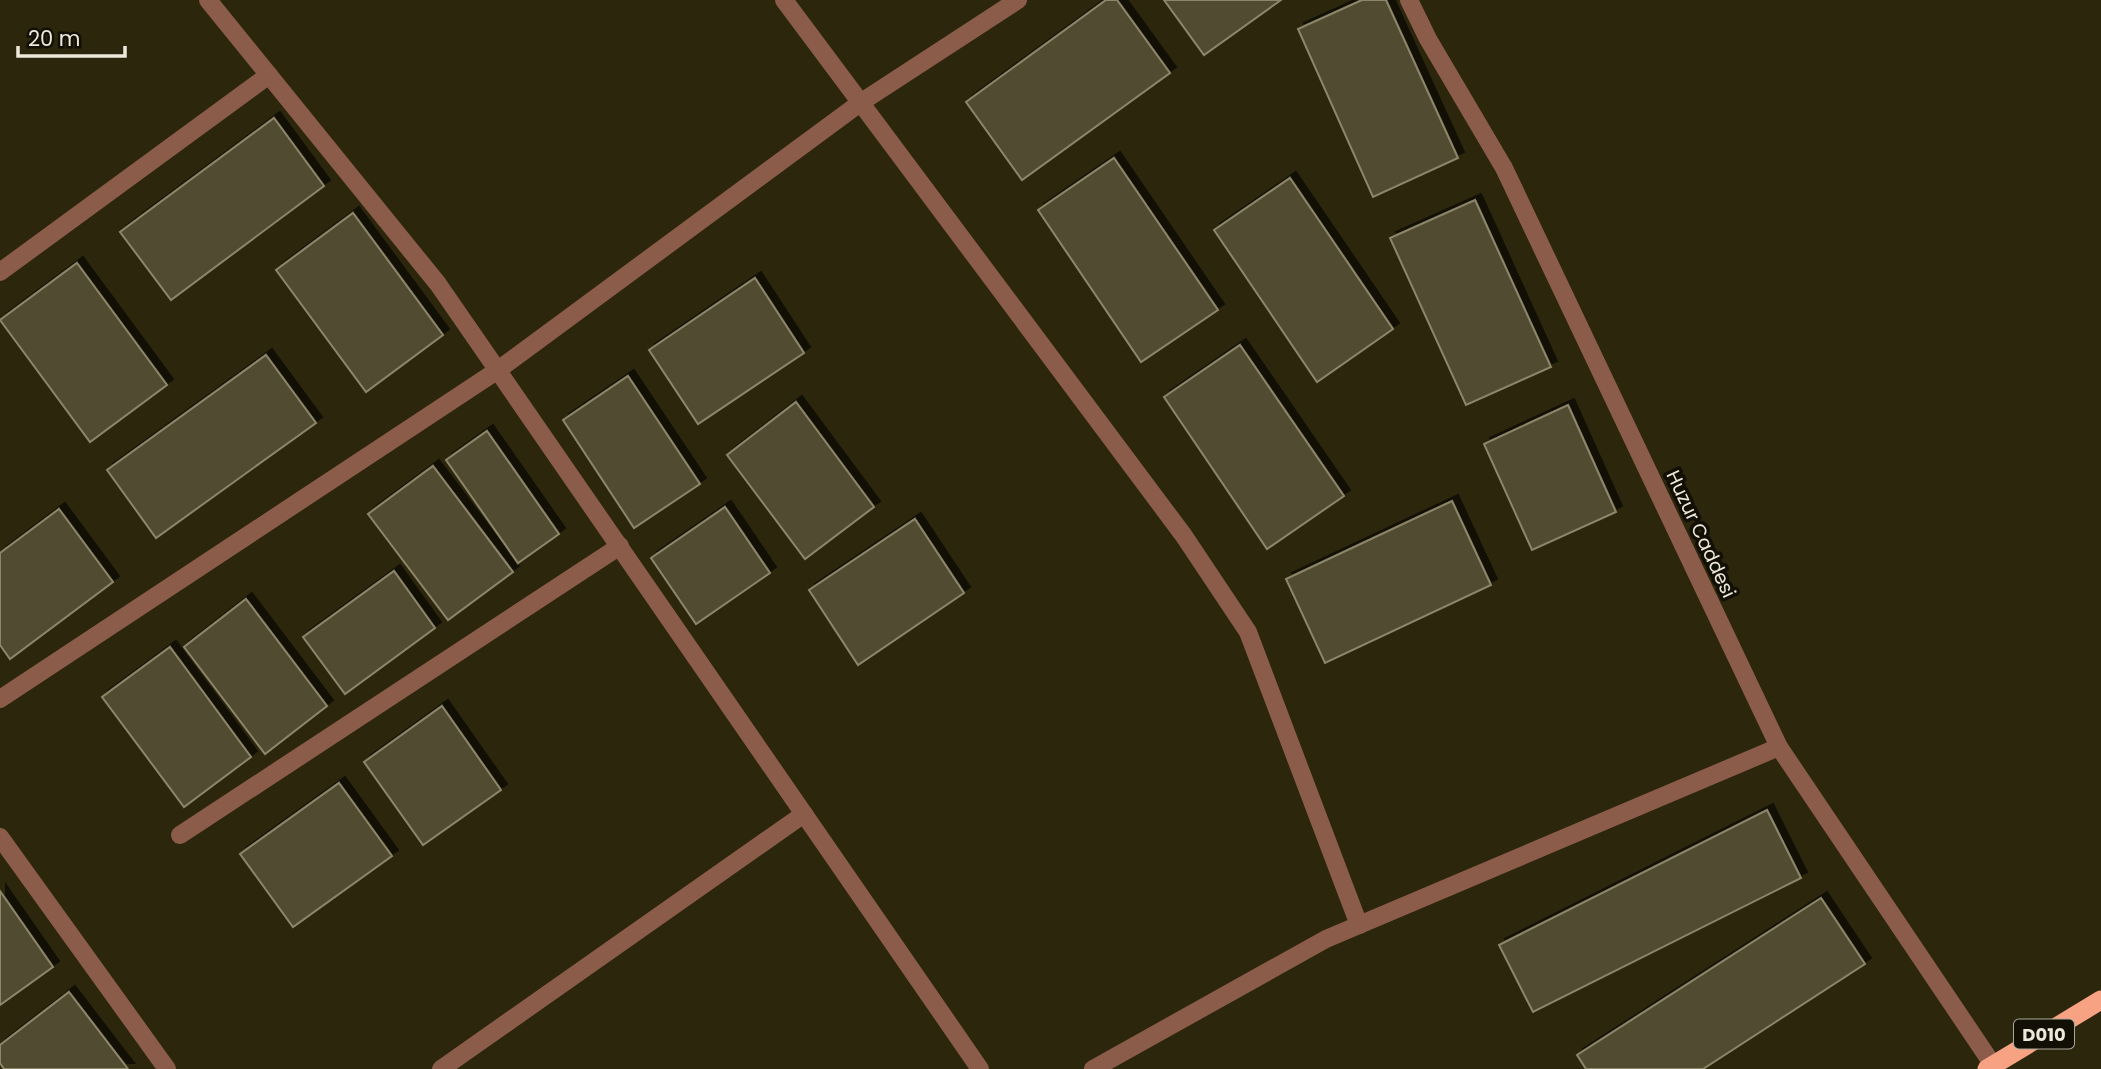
<svg xmlns="http://www.w3.org/2000/svg" width="2101" height="1069" viewBox="0 0 2101 1069" font-family="Poppins,sans-serif">
<defs>
<filter id="shadow"><feDropShadow dx="6" dy="-6" stdDeviation="0" flood-color="#0009"/></filter>
</defs>
<rect width="100%" height="100%" fill="#2c260d"/>
<!-- building -->
<g fill="#514b30" stroke="#8d866a" stroke-width="2" filter="url(#shadow)">
<path d="M1106,0h11l53,73 -148,107 -56,-78z"/>
<path d="M1164,0h117l-77,55z"/>
<path d="M1362,0h24l72,158 -85,39 -75,-168z"/>
<path d="M274,118l50,68 -153,114 -51,-68z"/>
<path d="M1114,158l104,152 -77,52 -103,-152z"/>
<path d="M1290,178l103,151 -76,53 -103,-152z"/>
<path d="M1475,200l76,167 -85,38 -76,-167z"/>
<path d="M353,213l90,122 -77,57 -90,-122z"/>
<path d="M77,263l90,122 -77,57 -90,-122z"/>
<path d="M755,278l49,75 -106,71 -49,-74z"/>
<path d="M1240,345l104,151 -77,53 -103,-152z"/>
<path d="M266,355l50,68 -160,115 -49,-68z"/>
<path d="M628,376l72,108 -66,44 -71,-108z"/>
<path d="M796,402l78,105 -69,52 -78,-104z"/>
<path d="M1568,405l48,107 -84,38 -48,-106z"/>
<path d="M487,431l72,103 -41,29 -72,-103z"/>
<path d="M433,466l80,106 -65,48 -80,-106z"/>
<path d="M1452,501l39,84 -166,78 -39,-84z"/>
<path d="M725,507l45,66 -74,51 -45,-66z"/>
<path d="M59,509l54,73 -103,77 -10,-14v-92z"/>
<path d="M915,519l49,74 -106,72 -49,-75z"/>
<path d="M394,571l41,57 -90,66 -42,-57z"/>
<path d="M246,599l81,107 -62,48 -81,-107z"/>
<path d="M170,647l81,110 -67,50 -82,-110z"/>
<path d="M442,706l59,84 -78,55 -59,-83z"/>
<path d="M339,783l53,73 -99,71 -53,-73z"/>
<path d="M1767,810l34,68 -268,134 -34,-67z"/>
<path d="M0,891l53,76 -53,38z"/>
<path d="M1821,898l44,66 -162,105h-117l-9,-14z"/>
<path d="M69,992l59,77h-124l-4,-6v-18z"/>
</g>
<g fill="none" stroke-linecap="round" stroke-linejoin="round">
<!-- minor -->
<g stroke="#8c5c4a" stroke-width="18">
<path d="M208,0l230,284 542,785"/>
<path d="M784,0l400,536 64,96 111,293"/>
<path d="M0,272l269,-197"/>
<path d="M0,699l498,-329 362,-267 158,-103"/>
<path d="M180,835l440,-289"/>
<path d="M0,837l167,232"/>
<path d="M441,1069l363,-255"/>
<path d="M1093,1069l233,-130 453,-192"/>
</g>
<!-- tertiary -->
<path stroke="#8c5c4a" stroke-width="18" d="M1409,0l19,39 76,129 275,579 214,318"/>
<!-- trunk -->
<path stroke="#f7a282" stroke-width="19" d="M1987,1069l114,-69"/>
</g>
<g text-anchor="middle" dominant-baseline="central" stroke-width="7" stroke-linejoin="round" paint-order="stroke">
<!-- shield labels -->
<rect fill="#120f05" stroke="#aba89a" stroke-width="2" x="2014" y="1019.5" width="60" height="29" rx="5"/>
<g font-size="18" font-weight="bold" fill="#ede9da">
<text x="2044" y="1034">D010</text>
</g>
<!-- street labels -->
<g font-size="19" fill="#ede9da" stroke="#120f05">
<text transform="translate(1701 534) rotate(65)">Huzur Caddesi</text>
</g>
</g>
<!-- scale -->
<path d="M18 46v10h107v-10" fill="none" stroke="#ede9da" stroke-width="3.5"/>
<text x="28" y="46" font-size="21" fill="#ede9da" stroke="#120f05" stroke-width="5" paint-order="stroke">20 m</text>
</svg>
